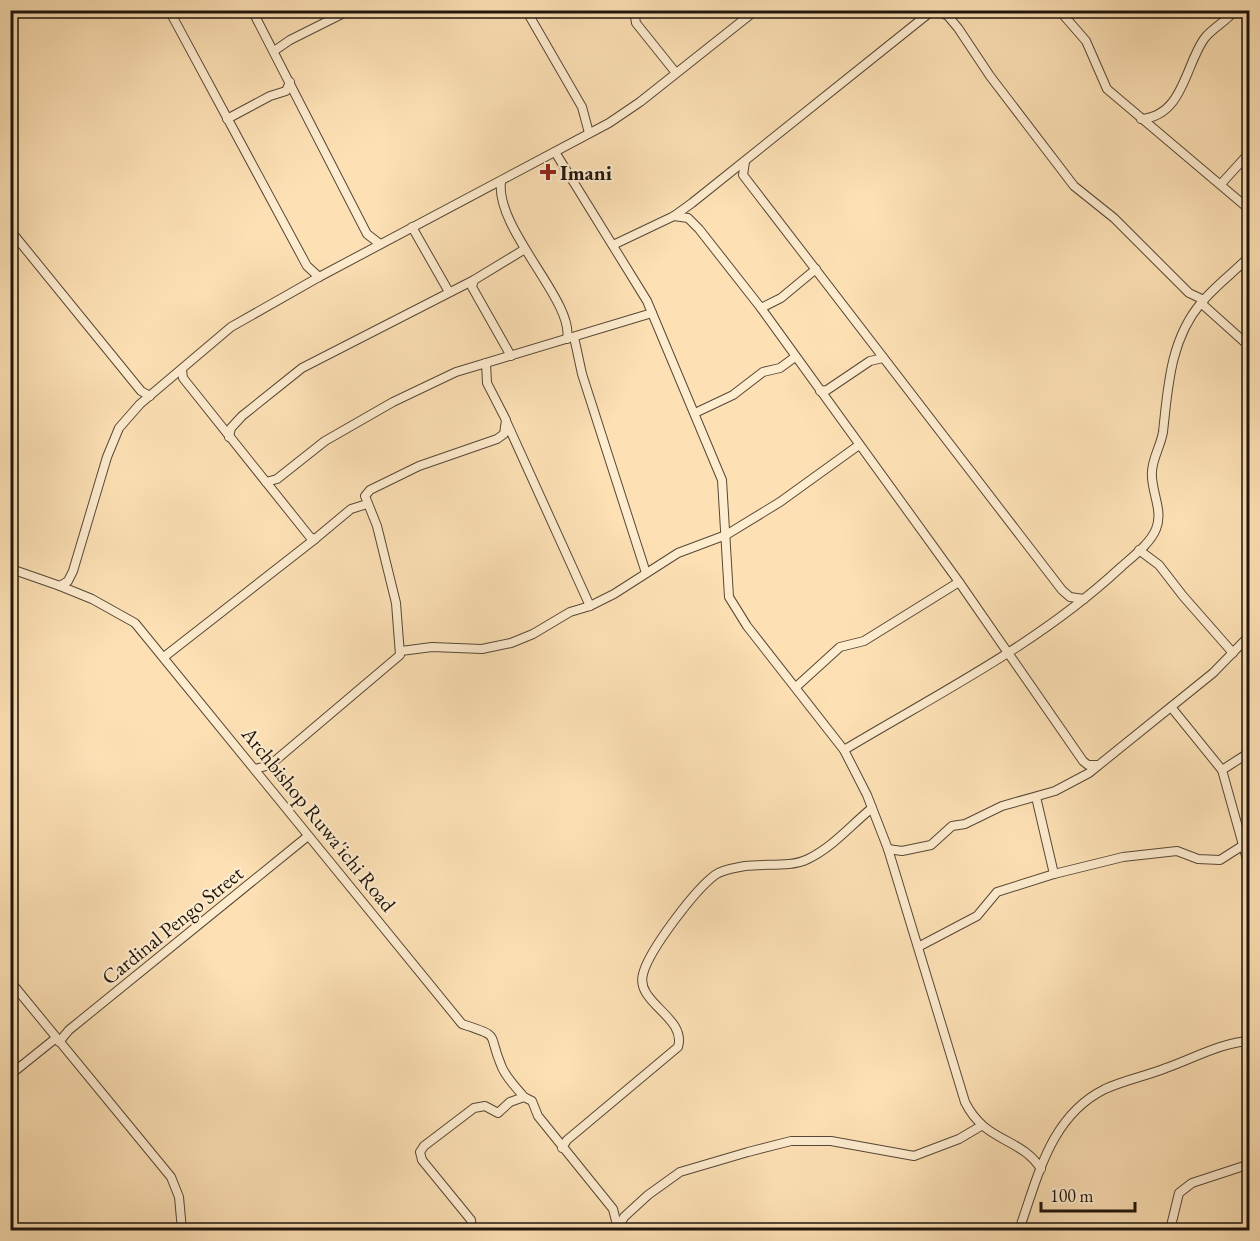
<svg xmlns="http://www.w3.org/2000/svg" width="1260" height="1241" viewBox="0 0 1260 1241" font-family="'EB Garamond',serif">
<rect width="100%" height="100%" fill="#fde1b5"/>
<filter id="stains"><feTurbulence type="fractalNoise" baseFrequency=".00333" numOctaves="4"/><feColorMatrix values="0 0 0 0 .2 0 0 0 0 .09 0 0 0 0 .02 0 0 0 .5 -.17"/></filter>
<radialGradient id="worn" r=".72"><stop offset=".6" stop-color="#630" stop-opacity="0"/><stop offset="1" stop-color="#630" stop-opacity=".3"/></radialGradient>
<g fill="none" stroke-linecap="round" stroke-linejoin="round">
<!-- minor casing -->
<g stroke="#564736" stroke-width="10">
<g id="minor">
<path d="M169,10l138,256 12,11"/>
<path d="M252,10l115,224 13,10"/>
<path d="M526,10l56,97 7,26"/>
<path d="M634,10l2,13 40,50"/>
<path d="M937,10l11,6 10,12 32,48 84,110 40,32 75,75 15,7"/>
<path d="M1059,10l27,31 21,48 143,121"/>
<path d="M274,51l16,-11 60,-30"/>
<path d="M227,119l43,-23 16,-5 4,-9"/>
<path d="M1141,119c42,-3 44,-53 63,-80 8,-11 22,-17 31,-29"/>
<path d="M555,152l92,149 75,179 7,117 18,29 97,124 23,45 21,54 77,253c20,41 56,35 76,67"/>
<path d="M745,162l-2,13 319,415 8,7 14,2"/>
<path d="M501,182c-6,47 74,120 66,157"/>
<path d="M1221,184l29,-32"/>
<path d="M674,216l14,2 11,11 62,79 198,274 124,179 5,4h10"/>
<path d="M412,227l37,65"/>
<path d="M10,230l131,161 9,5"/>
<path d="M613,245l61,-29 18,-13 241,-193"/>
<path d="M1201,303l49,44"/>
<path d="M761,308l20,-10 35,-29"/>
<path d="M574,337l8,37 64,199"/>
<path d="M511,356l-39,-69 2,-7 51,-31"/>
<path d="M182,370l1,8 127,159 5,2 36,-30 16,-5"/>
<path d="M820,391l7,-1 43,-29 13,-3"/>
<path d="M695,413l38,-18 30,-23 17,-4 15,-11"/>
<path d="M506,421l84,185"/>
<path d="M229,437l2,-9 11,-12 60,-48 172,-88"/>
<path d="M266,482l11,-3 48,-38 68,-39 63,-30 196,-59"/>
<path d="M1139,550l20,15 24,31 50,57"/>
<path d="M10,572l7,-1 43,15 8,-5 5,-10 34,-114 12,-29 21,-24 91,-77 88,-50 290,-154 31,-21 116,-92"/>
<path d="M60,586l32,13 43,24 327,401c40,13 25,8 39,41 4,12 15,22 23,32"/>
<path d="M401,651l31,-4 50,2 29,-6 22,-9 37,-22 20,-6 24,-12 64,-41 48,-18 54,-33 79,-57"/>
<path d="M164,657l151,-118"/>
<path d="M796,687l44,-40 24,-6 95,-59"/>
<path d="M1171,707l51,63 28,100"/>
<path d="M844,750c95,-57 194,-106 276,-182 12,-11 30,-24 36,-39 8,-19 -6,-39 -4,-58 1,-14 9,-26 11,-39 5,-45 7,-92 38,-129 14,-17 33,-31 49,-47"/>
<path d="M255,769l15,-4 130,-110 -4,-52 -19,-77 -12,-30 5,-6 49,-24 78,-27 7,-5 2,-14 -19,-37 -1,-20"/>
<path d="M1222,770l28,-18"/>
<path d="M1036,797l18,77"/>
<path d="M888,849l14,2 29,-6 21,-19 13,-2 37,-18 53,-15 34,-18 124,-100 37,-38"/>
<path d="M918,947l59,-31 20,-24 57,-18 69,-17 54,-6 21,8 22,1 22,-14"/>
<path d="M10,981l161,196 8,20 3,33"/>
<path d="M59,1042l10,-12 239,-194"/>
<path d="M10,1075l46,-37"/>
<path d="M562,1148l5,-8 111,-93c9,-30 -43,-44 -35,-73 6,-24 52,-84 72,-99 8,-6 21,-7 30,-9 20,-3 45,2 63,-7 25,-12 43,-34 64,-51"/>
<path d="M618,1228l6,-11 24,-22 32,-23 68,-20 43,-11h40l83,15 45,-17 22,-13"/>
<path d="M472,1230l-1,-10 -49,-60 -2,-8 4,-6 50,-38 11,-2 13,7 12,-11 14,-5 8,4 6,15 75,93 5,20"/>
<path d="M1019,1230c19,-53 31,-114 86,-141 20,-9 41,-13 61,-21 26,-9 56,-26 84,-27"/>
<path d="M1170,1230l9,-37 13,-10 58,-19"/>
</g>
</g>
<!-- minor -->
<use href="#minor" stroke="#feeccf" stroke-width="8"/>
</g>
<!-- markers -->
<path fill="#8f2418" stroke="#feeccf" stroke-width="2" d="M545 163h6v6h6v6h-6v6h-6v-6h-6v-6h6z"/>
<g text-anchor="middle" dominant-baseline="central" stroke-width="4.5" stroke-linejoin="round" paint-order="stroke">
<!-- poi labels -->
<g font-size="21" font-weight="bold" fill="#1e140c" stroke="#feeccf" text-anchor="start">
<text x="560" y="172">Imani</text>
</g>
<!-- street labels -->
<g font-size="21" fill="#1e140c" stroke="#feeccf">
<text transform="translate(319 819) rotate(51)">Archbishop Ruwa'ichi Road</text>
<text transform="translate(172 925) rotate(-39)">Cardinal Pengo Street</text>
</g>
</g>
<!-- margin -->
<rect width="1260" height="1241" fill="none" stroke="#fde1b5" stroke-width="36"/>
<rect x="12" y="12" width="1236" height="1217" fill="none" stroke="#1e140c" stroke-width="3"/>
<rect x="18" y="18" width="1224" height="1205" fill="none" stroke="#1e140c" stroke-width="1.5"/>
<!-- scale -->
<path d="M1041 1202v9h94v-9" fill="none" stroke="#1e140c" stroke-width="3"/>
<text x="1050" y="1202" font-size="18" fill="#1e140c" stroke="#feeccf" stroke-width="4.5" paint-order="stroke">100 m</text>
<rect width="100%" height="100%" filter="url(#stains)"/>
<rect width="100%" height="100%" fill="url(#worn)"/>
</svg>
